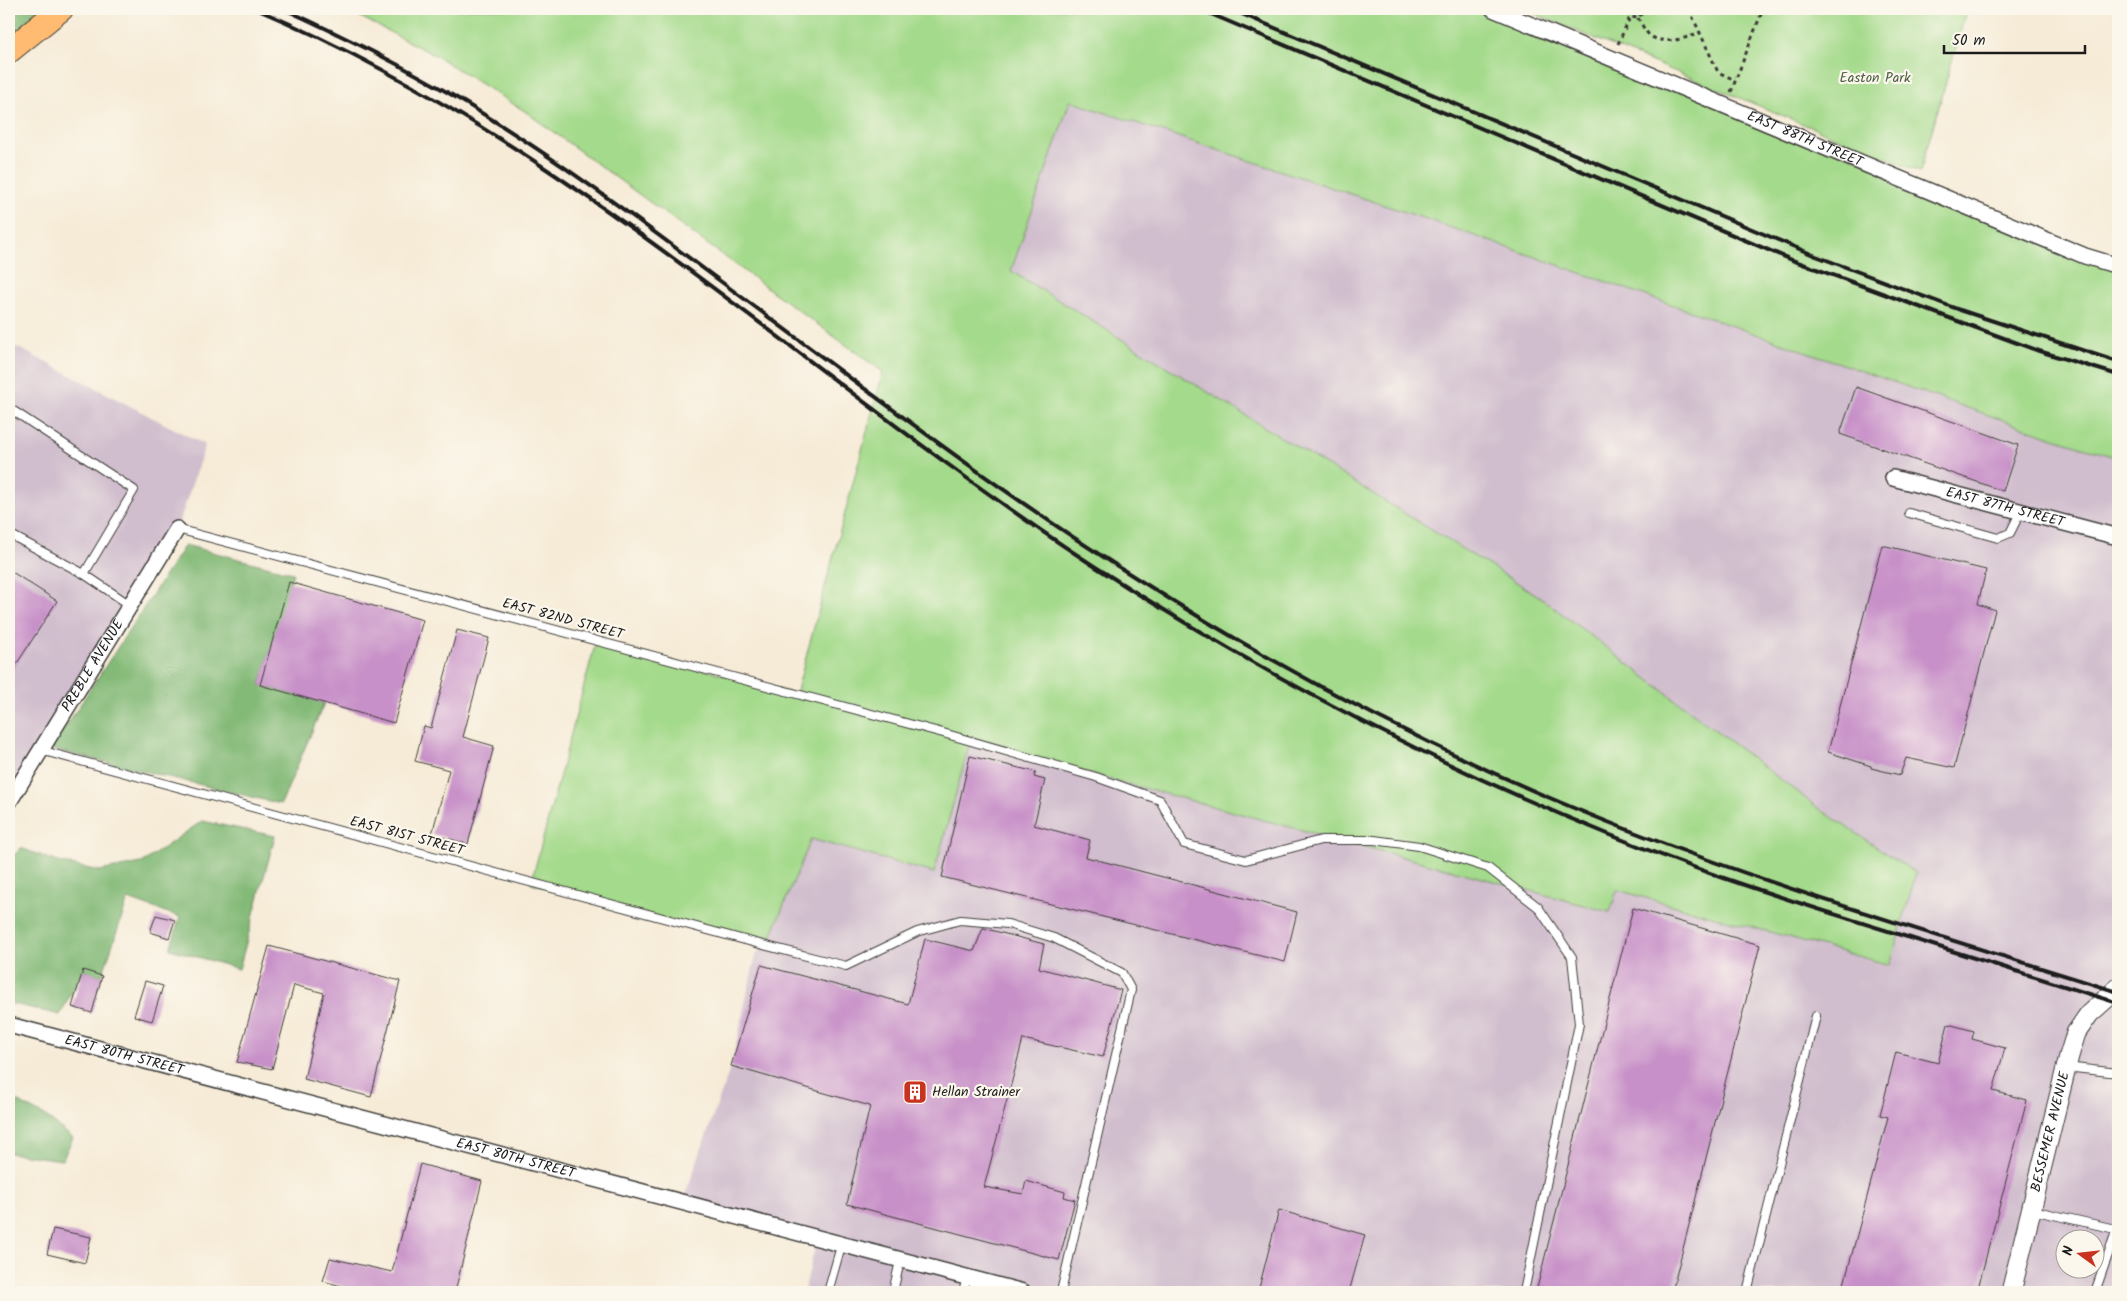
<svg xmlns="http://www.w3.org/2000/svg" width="2127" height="1301" viewBox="0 0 2127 1301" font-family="Kalam,sans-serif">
<rect width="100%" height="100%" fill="#fbf7ec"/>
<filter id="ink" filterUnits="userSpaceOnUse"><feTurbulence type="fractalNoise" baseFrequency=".02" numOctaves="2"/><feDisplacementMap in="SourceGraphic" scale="10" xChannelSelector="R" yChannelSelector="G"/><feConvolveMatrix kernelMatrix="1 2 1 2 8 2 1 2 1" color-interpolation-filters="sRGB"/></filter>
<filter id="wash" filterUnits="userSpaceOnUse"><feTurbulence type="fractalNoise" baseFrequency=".0096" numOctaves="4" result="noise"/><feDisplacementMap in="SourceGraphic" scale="20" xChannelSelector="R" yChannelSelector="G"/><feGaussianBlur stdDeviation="1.12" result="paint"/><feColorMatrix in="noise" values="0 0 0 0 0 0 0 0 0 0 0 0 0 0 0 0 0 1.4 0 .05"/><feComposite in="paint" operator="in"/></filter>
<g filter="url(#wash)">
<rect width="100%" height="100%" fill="#f6ebd7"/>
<!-- industrial -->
<g fill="#d0bdcd" fill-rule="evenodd">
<path d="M1070,101l1048,327v864h-1314l13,-53 -135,-35 49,-138 24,-107 56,-121zM2064,1238h30v30h-30z"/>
<path d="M9,343l196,102 -28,84 -168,273z"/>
</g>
<!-- green -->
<g fill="#a4da8b" stroke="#607b54">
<path d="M345,9h1148l625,257v192l-67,-21 -625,-218 -356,-118 -59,170 526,324 281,213 98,65 -26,92 -273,-75 -7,22 -640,-170 -36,131 -123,-34 -44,107 -236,-63 65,-242 200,53 87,-322 -357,-260 -88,-55z"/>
<path d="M1523,9h444l-47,163z"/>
</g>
<!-- forest -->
<g fill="#83ba77" stroke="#506b4a">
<path d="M9,9h52l-52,42z"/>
<path d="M185,545l108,28 -33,112 64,18 -43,101 -230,-55z"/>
<path d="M202,821l73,15 -36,133 -69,-20 10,-32 -52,-18 -26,77 -19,-6 -23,45 -51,-12v-143l12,-12 37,14 41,9 43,-8z"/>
<path d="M9,1097l36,19 28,22 -11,22 -53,-7z"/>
</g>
<g id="blocks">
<!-- building -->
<g fill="#c790c8">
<path d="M1856,387l162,58 -15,46 -163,-57z"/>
<path d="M1882,545l104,25 -8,34 17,6 -41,158 -48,-10 -6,17 -29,-7v-2l-43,-14z"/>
<path d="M9,570l48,31 -48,75z"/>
<path d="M289,582l134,38 -29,103 -134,-38z"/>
<path d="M457,630l32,8 -26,99 31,9 -26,98 -36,-10 17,-64 -34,-9 9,-35 7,2z"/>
<path d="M970,756l66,16 -2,5 11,3 -11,45 56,15 -4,17 211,55 -12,50 -343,-85z"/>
<path d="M1633,908l127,37 -88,347h-136z"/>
<path d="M156,915l19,5 -6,18 -19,-6z"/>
<path d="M983,928l61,16 -5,24 82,22 -18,67 -80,-18 -39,148 39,7 3,-13 39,11 -1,5 11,3 -16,60 -212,-56 23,-98 -139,-40 30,-101 147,39 17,-65 49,12z"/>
<path d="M269,946l131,35 -29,116 -67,-18 20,-86 -30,-8 -22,84 -35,-7z"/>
<path d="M83,970l19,6 -10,37 -20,-6z"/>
<path d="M145,981l18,5 -11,35 -18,-5z"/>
<path d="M1948,1024l26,7 -2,8 33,9 -12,43 34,9 -50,192h-135l46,-175 -8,-2 16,-63 42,11z"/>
<path d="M420,1164l62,17 -27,111h-92l-40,-11 7,-23 62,14z"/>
<path d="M1279,1210l86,25 -16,57h-91z"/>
<path d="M53,1229l38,8 -6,26 -38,-9z"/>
</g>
</g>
</g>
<g filter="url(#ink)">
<use href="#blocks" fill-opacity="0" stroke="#3d3b38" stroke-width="1"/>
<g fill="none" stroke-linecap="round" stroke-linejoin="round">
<!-- service casing -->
<g stroke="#3d3b38" stroke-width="10">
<g id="service">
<path d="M9,408l125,82 -50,84"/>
<path d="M1909,513l89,25 12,-5 11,-22"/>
<path d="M177,529l766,204 153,44 64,23 24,44 62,16 75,-20h53l45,6 69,22 50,39 34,50 7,67 -55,268"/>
<path d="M9,534l75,40 46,31"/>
<path d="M40,750l727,196 79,20 71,-34 43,-12 48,4 46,14 68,35 9,17 -70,302"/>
<path d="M2066,1067l52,6"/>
<path d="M2032,1210l83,19"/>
<path d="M828,1292l13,-46"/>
<path d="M893,1292l7,-31"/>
<path d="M963,1292l4,-14"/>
<path d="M1747,1292l69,-276"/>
<path d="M2095,1292l23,-66"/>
</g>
</g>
<!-- minor casing -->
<g stroke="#3d3b38" stroke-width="18">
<g id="minor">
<path id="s1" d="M1493,9l592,247 33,10"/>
<path id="s2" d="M1893,478l225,59"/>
<path id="s3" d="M9,802l168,-273"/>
<path id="s4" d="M9,1025l1014,267"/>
</g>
</g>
<!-- tertiary casing -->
<g stroke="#3d3b38" stroke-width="21">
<g id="tertiary">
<path id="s5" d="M2011,1292l58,-236 7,-23 13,-19 29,-26"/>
</g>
</g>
<!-- primary casing -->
<g stroke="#3d3b38" stroke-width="26">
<path id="primary" d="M9,51l52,-42"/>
</g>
<!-- path -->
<g stroke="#3d3b38" stroke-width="3" stroke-dasharray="4 4" stroke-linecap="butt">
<path d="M1689,9l29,63 17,8"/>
<path d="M1638,18c3,5 7,13 11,17 13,11 38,3 51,-2"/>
<path d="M1618,44l12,-27 8,1 7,-9"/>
<path d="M1731,92l32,-83"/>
</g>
<!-- service -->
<use href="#service" stroke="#fff" stroke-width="8"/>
<!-- minor -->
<use href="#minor" stroke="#fff" stroke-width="15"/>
<!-- tertiary -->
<use href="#tertiary" stroke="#fff" stroke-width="19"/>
<!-- primary -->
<use href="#primary" stroke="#ffbb71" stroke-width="24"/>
<!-- rail -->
<g stroke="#1c1c1c" stroke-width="4">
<path d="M256,9c311,131 555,372 835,555 191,124 395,227 610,306 67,24 135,45 203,66 71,22 143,45 214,67"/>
<path d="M284,9c57,26 114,54 168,86 91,54 176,117 260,180 141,104 280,213 429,306 131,83 267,156 409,217 184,79 378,134 568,194"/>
<path d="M1199,9l593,251 247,91 79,24"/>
<path d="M1230,9l586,247 144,54 158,52"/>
</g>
</g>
</g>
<!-- icons -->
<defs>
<g id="building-square" transform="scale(1.25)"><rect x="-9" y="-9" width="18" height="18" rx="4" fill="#c8321e" stroke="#fbf7ec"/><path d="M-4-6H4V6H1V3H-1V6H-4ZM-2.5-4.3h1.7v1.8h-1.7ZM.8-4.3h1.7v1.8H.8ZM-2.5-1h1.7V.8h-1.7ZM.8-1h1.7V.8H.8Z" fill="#fff"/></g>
</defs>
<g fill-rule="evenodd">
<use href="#building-square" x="915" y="1092"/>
</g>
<g text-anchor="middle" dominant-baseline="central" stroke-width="4.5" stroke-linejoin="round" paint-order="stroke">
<!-- park labels -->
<g font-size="14" fill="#4c5e43" stroke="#fbf7ec">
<text x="1875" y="78">Easton Park</text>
</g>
<!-- street labels -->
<g font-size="14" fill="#1c1c1c" stroke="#fbf7ec">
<text stroke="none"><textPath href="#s1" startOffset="338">EAST 88TH STREET</textPath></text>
<text stroke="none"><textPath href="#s2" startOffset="116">EAST 87TH STREET</textPath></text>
<text transform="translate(563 619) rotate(15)">EAST 82ND STREET</text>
<text stroke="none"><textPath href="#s3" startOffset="160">PREBLE AVENUE</textPath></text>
<text transform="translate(407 836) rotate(15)">EAST 81ST STREET</text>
<text stroke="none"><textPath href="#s4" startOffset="119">EAST 80TH STREET</textPath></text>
<text stroke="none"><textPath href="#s5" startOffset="165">BESSEMER AVENUE</textPath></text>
<text stroke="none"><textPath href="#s4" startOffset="524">EAST 80TH STREET</textPath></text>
</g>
<!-- poi labels -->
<g font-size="14" fill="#1c1c1c" stroke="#fbf7ec" text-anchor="start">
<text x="932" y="1092">Hellan Strainer</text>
</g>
</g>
<!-- margin -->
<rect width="2127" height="1301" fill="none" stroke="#fbf7ec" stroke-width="30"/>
<!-- north arrow -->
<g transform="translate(2080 1254) rotate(285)"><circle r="24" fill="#fbf7ec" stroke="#a29f99"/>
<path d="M0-4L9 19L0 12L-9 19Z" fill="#c8321e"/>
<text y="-8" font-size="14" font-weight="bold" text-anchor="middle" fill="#1c1c1c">N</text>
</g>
<!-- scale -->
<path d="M1944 45v8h141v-8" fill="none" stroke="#1c1c1c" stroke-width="2.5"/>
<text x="1952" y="45" font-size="15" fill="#1c1c1c" stroke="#fbf7ec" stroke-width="4" paint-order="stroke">50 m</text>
</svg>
